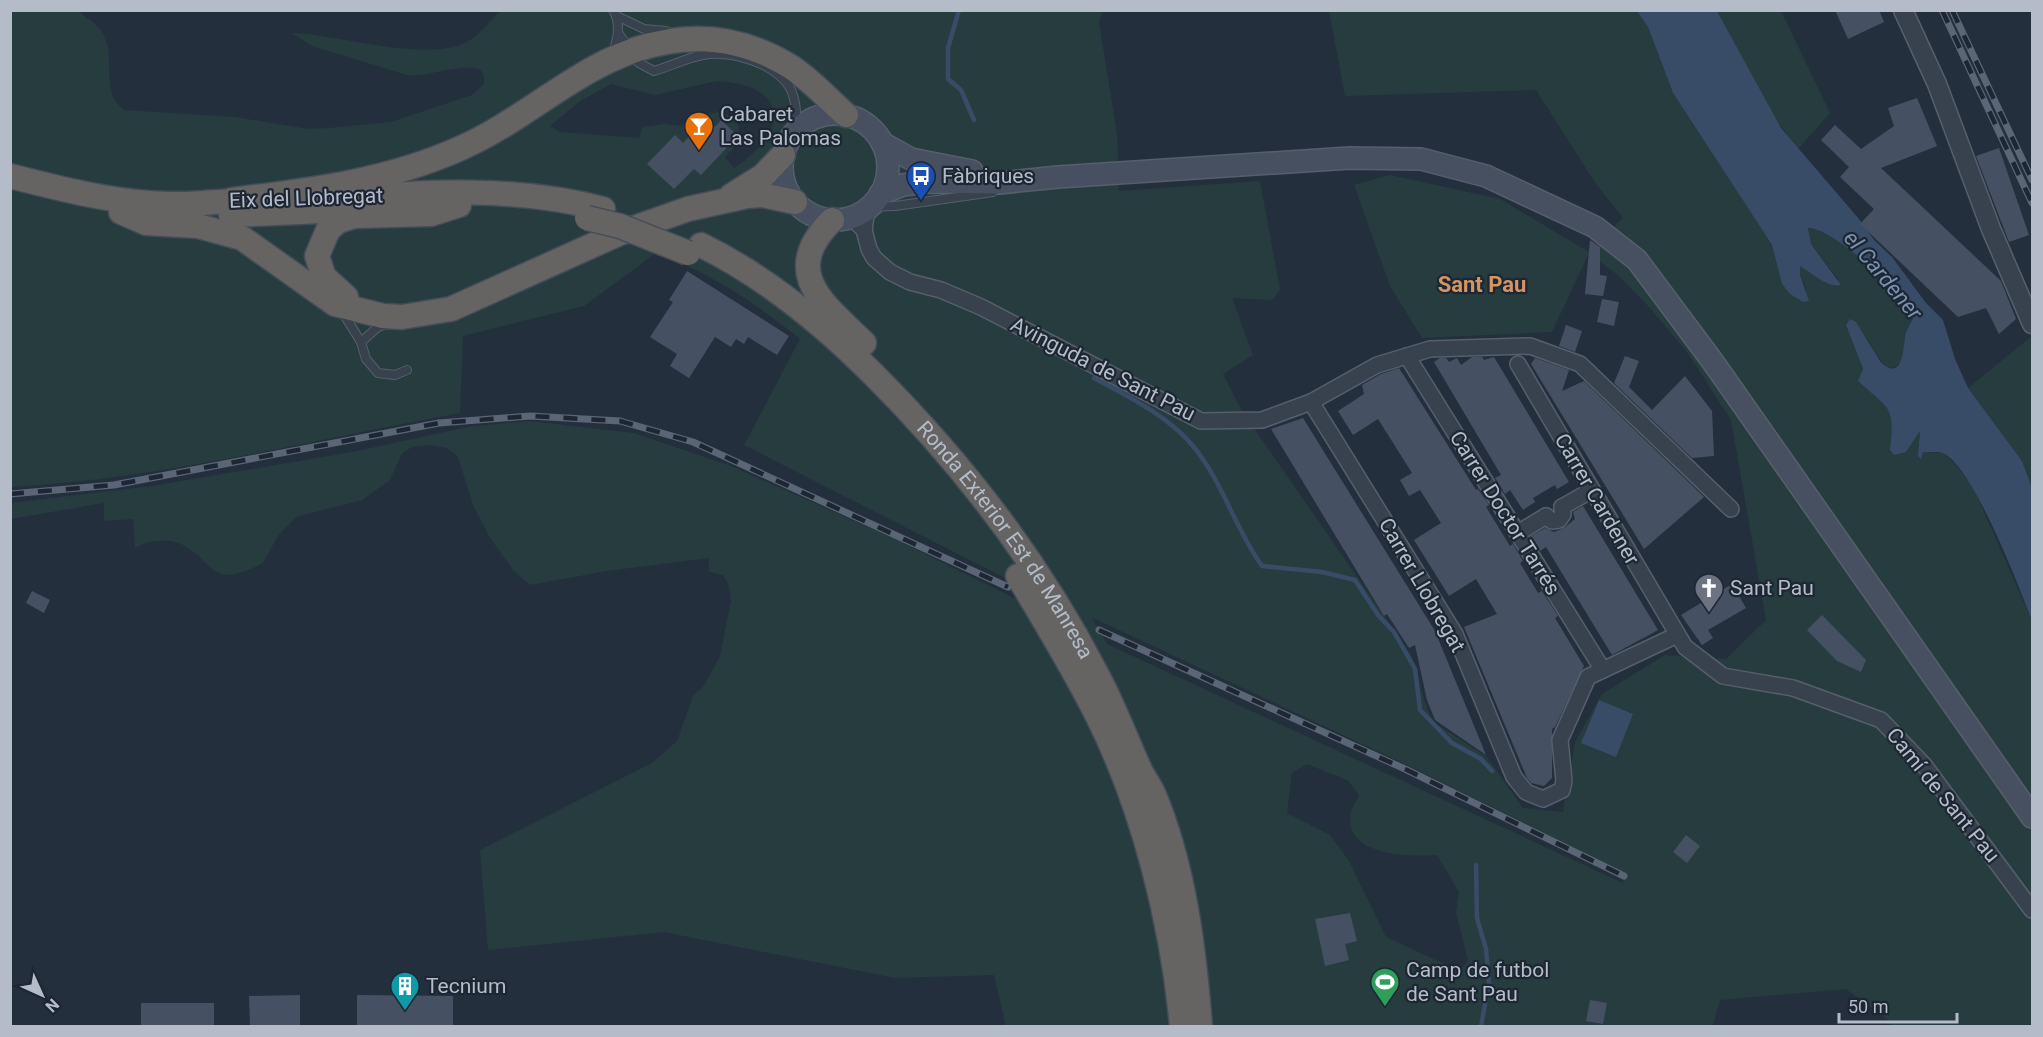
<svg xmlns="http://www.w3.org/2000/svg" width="2043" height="1037" viewBox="0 0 2043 1037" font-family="Roboto,sans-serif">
<rect width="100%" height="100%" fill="#242f3e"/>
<!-- green -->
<g fill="#263c3f" fill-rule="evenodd">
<path d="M11,11c20,0 45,-5 65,0 4,0 7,5 11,7 41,25 6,67 37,92l111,7 73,12 21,-1 62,-6 81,-27 12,-11v-8l-4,-7c-24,-5 -49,8 -73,6l-95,-29 -20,-13c46,1 141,32 178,7 11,-7 21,-20 30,-29h602l-3,11 18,112 2,57 141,-10 20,109 -8,10 -40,-2 21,57 -30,19 19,37 170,245 15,53 8,14 52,34 36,51 40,4 12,-70 27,-48 63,-39 61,4 40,-39 -35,-200 -44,-68 -38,-45 -30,-31 -30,-23 -37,79 -130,6 -32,-52 -36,-101 36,-10 110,24 89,53 34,-34 -27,-34 -60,-94 -191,6 -16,-85h308l11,16 25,66 99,152 10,39 8,10 13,8 3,-13 -6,-15v-9l35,21 3,-7 -27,-35 -3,-16c27,1 95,66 105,90 -3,6 -7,11 -8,17 -1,8 2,16 -2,23 -15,29 -31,-16 -40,-24 -5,-3 -12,-6 -17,-9l17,45 -5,11c31,29 37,23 32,69l16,2 14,-22 -2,26 5,-4 20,1 13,12 17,22 59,134v405h-140l-5,-7 -41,-30 -126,11 -7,26h-707l-12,-51 -99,3 -231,-46 -176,18 -8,-100 172,-87 25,-22 16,-45 10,-9 17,-31 11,-55 -2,-15 -6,-11 -14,-3v-14l-102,13 -77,14 -16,-14 -24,-33 -17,-33 -15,-48 -11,-9 -16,-3 -19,2 -10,6 -12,27 -28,20 -66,17 -17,17 -16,29c-12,6 -28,14 -41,11 -12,-4 -20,-16 -30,-23 -16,-14 -40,-13 -57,-3l-2,-29 -29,2v-18l-93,16v-16l141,-17 200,-34 116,-25 61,-6 105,12 97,33 162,72 129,64 -13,-22 -265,-135 56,-106c-45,-36 -89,-66 -144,-86l-72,53 -121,30 -3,77c-149,27 -298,66 -449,74zM717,81c73,4 72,51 17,87l-9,-11c17,-16 23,-38 -6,-45l-23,4 -15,10 -16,-2 -22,3 -4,11 -79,-6 -10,-6 30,-25 31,-17 44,11zM1091,617l316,148 217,107 -1,11 -516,-239zM1307,764l42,17 10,15c-3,5 -7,11 -8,17 -9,43 59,44 86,42l22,37 -3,20 12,48 -5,7 -14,-1 -63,-29 -37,-76 -19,-26 -43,-22 5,-40z"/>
<path d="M1717,11h64l49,102 -32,36 -25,-33z"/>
<path d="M2032,336v152l-10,-27 -54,-73z"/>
</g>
<!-- water -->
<g fill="#394c67">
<path d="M1637,11h80l64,117 78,91 15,21 18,17 34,46 17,17 12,39 13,29 54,73 10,27v133c-12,-32 -60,-158 -90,-168 -5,-2 -13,0 -19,-1l-2,7 -3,-3 2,-25 -14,21 -12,3 -4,-5c5,-46 -1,-40 -32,-69l5,-12 -17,-44 4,-6 6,3 24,39c25,25 23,-19 26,-29 2,-5 5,-9 7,-14 -9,-23 -80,-91 -105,-90l3,16 30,41c-15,3 -28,-12 -41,-19v9l9,26 -6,1 -13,-8 -8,-10 -10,-39 -99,-152 -25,-66z"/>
<path d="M1599,700l34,14 -17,43 -35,-14z"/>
</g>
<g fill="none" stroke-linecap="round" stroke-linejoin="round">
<!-- stream -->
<g stroke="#394c67" stroke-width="4.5">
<path d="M959,10l-11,38v31l13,11 13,30"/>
<path d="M1094,378c35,19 73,37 99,68 28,33 43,84 69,120l60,6 33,8 23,35 16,17 21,37 5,41 32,33 29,16 11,12"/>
<path d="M1476,865l1,53 9,31 3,34 -8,43"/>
</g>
</g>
<!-- building -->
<g fill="#455162">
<path d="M1835,10h44l5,12 -36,17z"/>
<path d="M1917,98l20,48 -56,22 120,113 15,38 -17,15 -13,-26 -28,9 -98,-93 14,-15 -34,-32 9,-10 -28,-27 14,-15 26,24 33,-23 -6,-18z"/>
<path d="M706,119l9,8 6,-7 17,16 -37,39 -7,-6 -20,20 -27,-25 28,-29 8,8z"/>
<path d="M1999,148l30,87 -20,7 -33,-86z"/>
<path d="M1590,240l10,7v28l7,1 -4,20 -18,-2z"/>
<path d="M687,271l102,65 -12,19 -29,-18 -4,7 -8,-5 -5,8 -16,-10 -26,41 -19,-12 7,-12 -27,-17 23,-35 -4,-2z"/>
<path d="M1602,299l17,3 -5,24 -17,-4z"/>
<path d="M1566,325l16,6 -7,21 -16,-6z"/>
<path d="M1625,356l14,5 -10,26 23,23 33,-34 27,35 2,45 -22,2 -78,-75z"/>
<path d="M1472,357h10l2,3 10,-3 75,125 -12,7 -2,-4 -22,13 2,4 -12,8 -13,-20 -5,4 -10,-16 6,-3 -67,-113 6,-4h6l3,4 8,-4 4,7z"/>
<path d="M1535,358l34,12 -7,21 22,-10 120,116 -60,52 -113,-185z"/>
<path d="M1399,368l77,122 2,-1 11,16 -3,2 24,39 3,-2 10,17 -3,2 18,30 4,-2 16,25 -3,2 29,48 -29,61 -3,2v49l-8,8 -13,-3 -4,-5 -63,-151 33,-13 -21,-35 -27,17 -35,-56 27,-17 -21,-33 -11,6 -9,-16 12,-7 -34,-54 -25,16 -15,-24 26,-17 -2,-9 19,-11z"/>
<path d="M1303,418l132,213 51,124 -51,-35 -8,-20 -12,-55 -6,3 -22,-34 -3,2 -113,-187z"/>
<path d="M1583,506l75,124 -46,25 -66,-108 -6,4 -9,-15 14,-8 9,4 10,-4 11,-9 -2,-7z"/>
<path d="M1732,584l14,24 -38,22 5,8 -11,7 -21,-30z"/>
<path d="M32,591l18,9 -6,13 -18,-10z"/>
<path d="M1822,615l44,45 -5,12 -24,-11 -30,-31z"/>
<path d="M1686,835l14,11 -13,17 -14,-11z"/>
<path d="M1350,913l7,28 -12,3 4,16 -24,6 -10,-47z"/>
<path d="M300,995v31h-50l-1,-30z"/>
<path d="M357,995l96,1v30h-96z"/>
<path d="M1590,1000l17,3 -4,21 -17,-3z"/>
<rect x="141" y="1003" width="73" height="23"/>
</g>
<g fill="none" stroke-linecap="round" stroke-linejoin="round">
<!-- service casing -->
<g stroke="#565f6c" stroke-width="10">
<g id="service">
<path d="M617,16l27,13 22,2"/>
<path d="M619,34l20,29 15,8c17,-5 32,-13 49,-16 27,-5 73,8 87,33 7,13 6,28 7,42"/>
<path d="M613,52c5,-13 8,-29 0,-42"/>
<path d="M869,207l26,-1 98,-14"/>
<path d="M343,313l18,29 5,17 12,14 17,2 12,-5"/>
<path d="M361,342l17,-15 8,-3"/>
</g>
</g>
<!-- minor casing -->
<g stroke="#565f6c" stroke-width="18">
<g id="minor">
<path d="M867,209l-3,21 5,19 5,9 16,14 20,10 31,8 40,17 220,114 61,-1 49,-18 66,-37 53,-16 100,-3 50,18 151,145"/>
<path d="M851,217l13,13"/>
<path d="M1407,356l196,314"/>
<path d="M1518,364l167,283 38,29 70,12 88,32 43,45 108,145"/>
<path d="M1311,402l144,232 59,143 12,15 17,7 19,-9 2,-9 -4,-41 28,-63 89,-42"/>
<path d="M1562,507l30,-17"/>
<path d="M1546,516l6,5 7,-1 4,-6 -1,-7"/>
<path d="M1518,533l28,-17"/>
</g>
</g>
<!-- tertiary casing -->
<g stroke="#565f6c" stroke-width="21">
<path id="tertiary" d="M1903,10l34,74 54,145 41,95"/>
</g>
<!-- secondary casing -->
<g stroke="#565f6c" stroke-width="24">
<g id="secondary">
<circle cx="835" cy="167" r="53"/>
<path d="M882,143l29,16 61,12"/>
<path d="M880,194l23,-9 23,-3 73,1 59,-6 292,-19 71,1 65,17 109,51 42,33 76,102 319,455"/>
</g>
</g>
<!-- trunk casing -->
<g stroke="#434c59" stroke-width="27">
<g id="trunk">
<path d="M10,176c55,14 112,29 169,28 23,0 46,-4 69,-3"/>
<path d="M731,196l32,-20 20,-21"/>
<path d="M346,198c85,-7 174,-11 257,11"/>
<path d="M232,200c80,-10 156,-19 229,-52 41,-18 75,-45 113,-68 69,-44 143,-59 217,-13 20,13 37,32 55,48"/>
<path d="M121,212l25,11 52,3 44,12 93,66 48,12 19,1 49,-8 169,-76 68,-24 59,-13 15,-1 33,7"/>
<path d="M231,215l136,-6"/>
<path d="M832,220c-53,53 -8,84 32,123"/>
<path id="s1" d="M701,245c65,32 122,79 173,130 87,87 165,188 222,298 17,31 29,64 44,97 4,8 10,16 14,25 30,72 40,154 46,231"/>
<path d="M346,297l-22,-20 -7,-21 11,-26 10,-9 17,-5 76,-2 28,-9"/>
<path d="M1018,576c27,46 55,91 79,139 47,93 75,208 85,311"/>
</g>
</g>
<!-- service -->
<use href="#service" stroke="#38414e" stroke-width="8"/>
<!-- minor -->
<use href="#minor" stroke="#38414e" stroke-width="15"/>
<!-- tertiary -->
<use href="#tertiary" stroke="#38414e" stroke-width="18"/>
<!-- secondary -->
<use href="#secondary" stroke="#465061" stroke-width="21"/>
<!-- trunk -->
<use href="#trunk" stroke="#656462" stroke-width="24"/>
<!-- rail casing -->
<g stroke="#5a6575" stroke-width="7">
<g id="rail">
<path d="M1942,10l90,193"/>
<path d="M1952,10l80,170"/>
<path d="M10,494l104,-9 325,-62 91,-7 90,5 73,21 315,145"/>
<path d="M1099,630l306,139 219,107"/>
</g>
</g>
<!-- rail -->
<use href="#rail" stroke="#1d2633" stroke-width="4.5" stroke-dasharray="14" stroke-linecap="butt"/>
<!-- trunk-bridge casing -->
<g stroke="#434c59" stroke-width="27" stroke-linecap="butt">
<path id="trunk-bridge" d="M587,218l33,8 68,27"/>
</g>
<!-- trunk-bridge -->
<use href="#trunk-bridge" stroke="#656462" stroke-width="24"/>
</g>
<!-- icons -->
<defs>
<g id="bar-pin" transform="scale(1.5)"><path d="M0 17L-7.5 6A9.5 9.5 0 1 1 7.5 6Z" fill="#e8710a" stroke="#1d2633"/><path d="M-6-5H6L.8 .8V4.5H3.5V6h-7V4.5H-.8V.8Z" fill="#fff"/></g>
<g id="bus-pin" transform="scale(1.5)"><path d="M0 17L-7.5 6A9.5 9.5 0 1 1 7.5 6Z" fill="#1a4fb4" stroke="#1d2633"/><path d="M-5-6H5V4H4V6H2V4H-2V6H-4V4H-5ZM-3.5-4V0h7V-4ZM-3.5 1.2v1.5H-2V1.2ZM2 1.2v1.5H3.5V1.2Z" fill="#fff"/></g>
<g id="church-pin" transform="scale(1.5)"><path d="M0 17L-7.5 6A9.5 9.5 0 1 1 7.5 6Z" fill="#6b7280" stroke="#1d2633"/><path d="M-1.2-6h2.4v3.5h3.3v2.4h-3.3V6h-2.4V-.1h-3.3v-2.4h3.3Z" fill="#fff"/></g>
<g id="stadium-pin" transform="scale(1.5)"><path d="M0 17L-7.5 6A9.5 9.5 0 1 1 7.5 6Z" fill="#2e9e5b" stroke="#1d2633"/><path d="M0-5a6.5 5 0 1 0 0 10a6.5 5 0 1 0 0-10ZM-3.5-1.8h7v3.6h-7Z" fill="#fff"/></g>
<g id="building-pin" transform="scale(1.5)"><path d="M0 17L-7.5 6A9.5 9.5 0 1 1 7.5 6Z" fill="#0f9aa8" stroke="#1d2633"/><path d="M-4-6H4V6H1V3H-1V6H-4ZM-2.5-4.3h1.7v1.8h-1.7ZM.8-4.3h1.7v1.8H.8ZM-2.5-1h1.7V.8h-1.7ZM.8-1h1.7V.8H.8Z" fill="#fff"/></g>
</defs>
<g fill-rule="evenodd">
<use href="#bar-pin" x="699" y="126"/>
<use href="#bus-pin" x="921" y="176"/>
<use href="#church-pin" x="1709" y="588"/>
<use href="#stadium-pin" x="1385" y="982"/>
<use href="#building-pin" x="405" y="986"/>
</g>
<g text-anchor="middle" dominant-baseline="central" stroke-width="4.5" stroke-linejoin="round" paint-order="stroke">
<!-- poi labels -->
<g font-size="21" fill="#b4bcc9" stroke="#1d2633" text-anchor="start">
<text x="720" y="114">Cabaret<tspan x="720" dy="24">Las Palomas</tspan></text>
<text x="942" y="176">Fàbriques</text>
<text x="1730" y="588">Sant Pau</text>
<text x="1406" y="970">Camp de futbol<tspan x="1406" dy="24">de Sant Pau</tspan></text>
<text x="426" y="986">Tecnium</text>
</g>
<!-- street labels -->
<g font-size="21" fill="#b4bcc9" stroke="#1d2633">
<text transform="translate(306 198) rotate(-2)">Eix del Llobregat</text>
<text transform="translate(1103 369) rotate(27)">Avinguda de Sant Pau</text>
<text transform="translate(1597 499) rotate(60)">Carrer Cardener</text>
<text transform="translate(1505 513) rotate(58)">Carrer Doctor Tarrés</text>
<text stroke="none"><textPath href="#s1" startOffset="429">Ronda Exterior Est de Manresa</textPath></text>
<text transform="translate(1422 585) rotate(60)">Carrer Llobregat</text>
<text transform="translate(1943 795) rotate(51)">Camí de Sant Pau</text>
</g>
<!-- water labels -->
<g font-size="22" font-style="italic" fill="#7c92b1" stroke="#1d2633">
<text transform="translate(1883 275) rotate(50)">el Cardener</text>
</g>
<!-- neighbourhood labels -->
<g font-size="22" font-weight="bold" fill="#d59563" stroke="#1d2633">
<text x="1482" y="284">Sant Pau</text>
</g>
</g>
<!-- border -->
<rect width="2043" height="1037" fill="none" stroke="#b4bcc9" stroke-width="24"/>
<!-- north arrow -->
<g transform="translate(42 995) rotate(135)" stroke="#1d2633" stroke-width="4.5" paint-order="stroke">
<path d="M0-4.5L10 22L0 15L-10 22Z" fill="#b4bcc9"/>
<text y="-9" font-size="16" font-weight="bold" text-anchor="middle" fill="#b4bcc9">N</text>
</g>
<!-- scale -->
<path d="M1839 1013v9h118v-9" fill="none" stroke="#b4bcc9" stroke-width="3"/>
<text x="1848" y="1013" font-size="18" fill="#b4bcc9" stroke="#1d2633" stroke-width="4.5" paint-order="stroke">50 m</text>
</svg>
